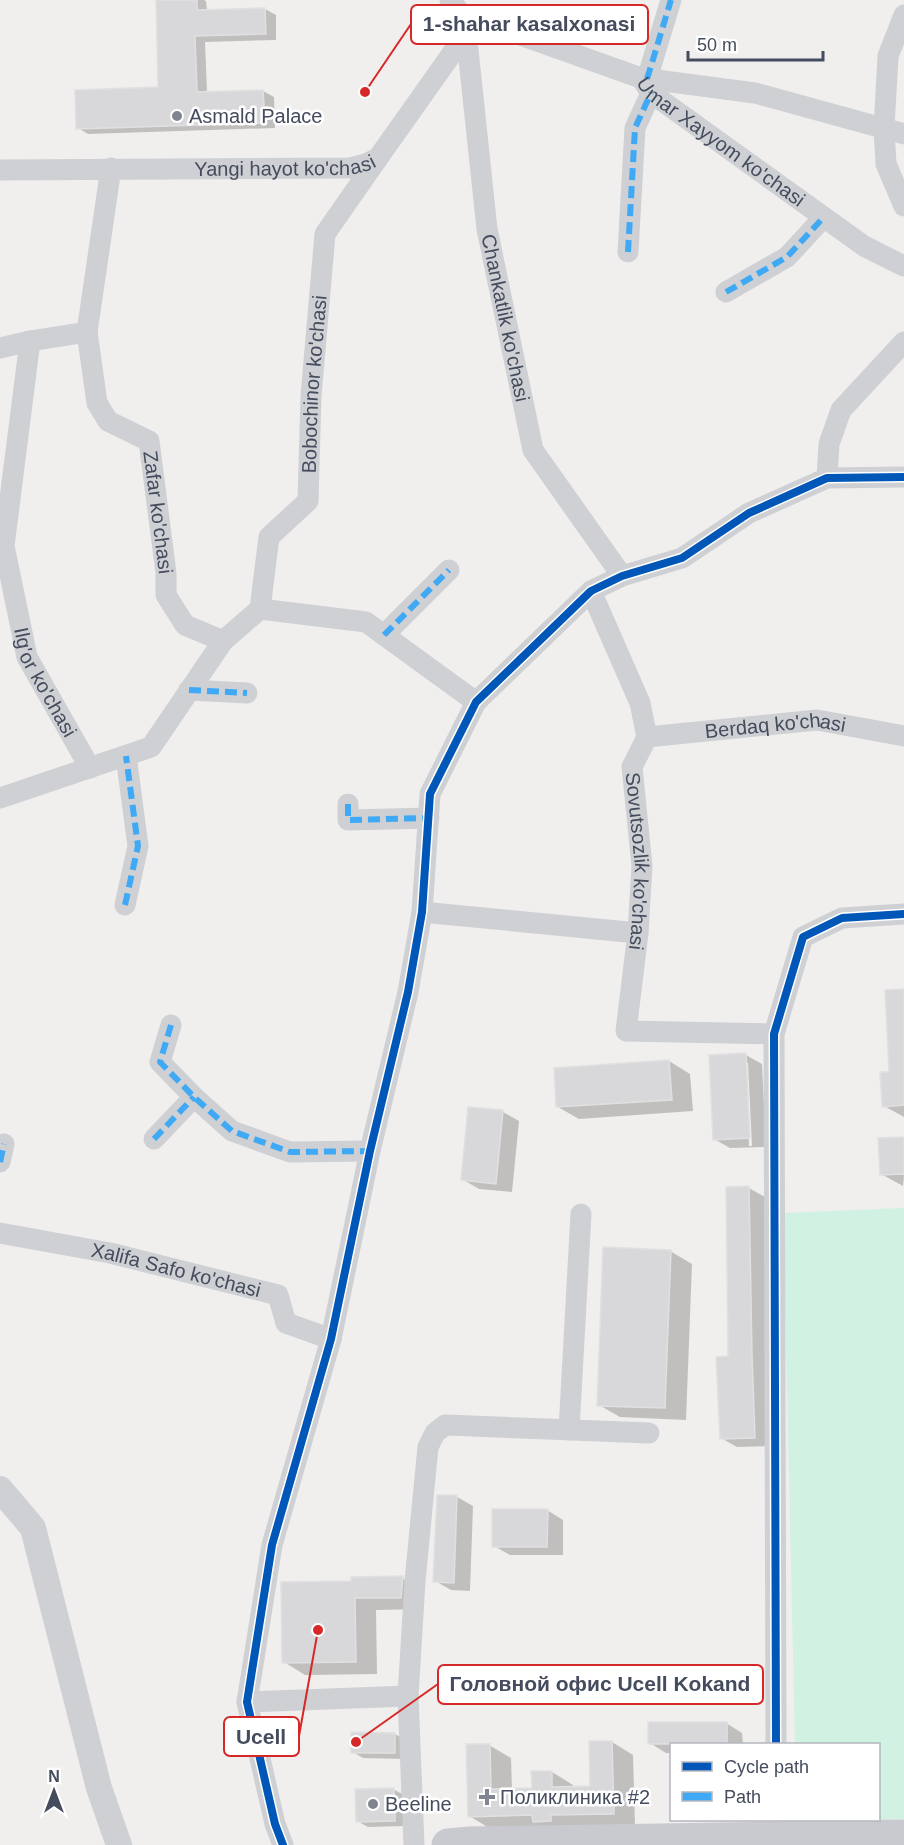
<svg xmlns="http://www.w3.org/2000/svg" width="904" height="1845" viewBox="0 0 904 1845" font-family="Helvetica,sans-serif">
<rect width="100%" height="100%" fill="#f0efee"/>
<!-- green -->
<path fill="#d1f1e3" d="M904,1208v611l-108,4v-3h82v-76h-83l-12,-531z"/>
<!-- shadow -->
<g fill="#0003" fill-rule="evenodd">
<path d="M157,0h47l2,1 1,10 58,-2 11,6v25l-71,2 2,51 56,-2 11,6 1,31 -187,6 -10,-6 82,-39z"/>
<path d="M904,991v126l-20,-11z"/>
<path d="M746,1055l16,9 4,83 -36,1 -16,-9zM745,1063h3l4,83h-3z"/>
<path d="M669,1061l21,13 3,37 -114,8 -21,-12z"/>
<path d="M469,1108l34,4 16,9 -7,71 -33,-3 -17,-10z"/>
<path d="M904,1139v33h-4v3h4l-1,11 -22,-12z"/>
<path d="M749,1188l16,9 6,249 -34,1 -16,-9z"/>
<path d="M670,1251l22,13 -6,156 -66,-3 -21,-12z"/>
<path d="M457,1497l16,9 -3,85 -19,-1 -16,-9z"/>
<path d="M547,1510l16,10v35h-53l-16,-9z"/>
<path d="M402,1578l22,12 -2,19 -46,1 1,64 -72,1 -21,-13 68,-80z"/>
<path d="M726,1723l16,10 1,11h-71v9h-6l-16,-10z"/>
<path d="M395,1734l10,6v19l-42,-1 -10,-6z"/>
<path d="M612,1742l21,13 2,70 -144,4 -22,-13 20,-71 22,13 1,32 21,-1 19,-17 21,13v3h18z"/>
<path d="M393,1789l11,6 1,31 -37,1 -11,-6z"/>
</g>
<!-- building -->
<g fill="#d8d8da" stroke="#e1e0e1" stroke-width="1.5">
<path d="M156,0h41v10l68,-2 1,26 -71,2 2,56 66,-2 2,33 -189,6 -1,-39 83,-3z"/>
<path d="M904,989v116l-22,2 -2,-35h9l-4,-82z"/>
<path d="M746,1053l4,85 -37,2 -4,-85z"/>
<path d="M669,1060l3,40 -116,7 -2,-39z"/>
<path d="M468,1107l35,3 -7,74 -35,-4z"/>
<path d="M904,1137v37l-24,1 -2,-37z"/>
<path d="M749,1186l3,169 3,83 -35,1 -4,-82 12,-1 -2,-169z"/>
<path d="M603,1247l68,3 -6,158 -68,-2z"/>
<path d="M437,1495h20l-3,88 -21,-1z"/>
<path d="M492,1509h56l-1,38h-55z"/>
<path d="M403,1576l-2,22h-46l1,64 -74,1 -1,-81 70,-1v-4z"/>
<rect x="648" y="1722" width="79" height="22"/>
<path d="M351,1732l44,1v20h-44z"/>
<path d="M589,1741h23l2,73 -63,1v6l-18,1 -1,-7 -64,2 -2,-73h24l1,45 41,-1 -1,-17h21v16l38,-1z"/>
<path d="M394,1788l1,33 -39,1 -1,-33z"/>
</g>
<g fill="none" stroke-linecap="round" stroke-linejoin="round">
<!-- minor -->
<g stroke="#ced0d4" stroke-width="21">
<path id="s1" d="M461,14l180,64 10,15 213,153 40,20"/>
<path d="M904,15l-16,41 -4,72 2,36 18,42"/>
<path id="s2" d="M466,31l21,198 46,221 89,126"/>
<path d="M641,78l114,15 149,41"/>
<path d="M647,79l24,-79"/>
<path id="s3" d="M111,168l-24,164 10,71 11,18 41,20 17,132v22l19,30 38,16"/>
<path id="s4" d="M0,170l350,-2 16,-4 12,-6 85,-120c6,-16 -3,-26 -13,-38"/>
<path d="M628,252l7,-124 16,-35"/>
<path d="M726,292l61,-35 36,-39"/>
<path id="s5" d="M30,341l-26,205 23,111 63,111"/>
<path d="M0,348l30,-7 57,-9"/>
<path d="M827,478l2,-34 12,-34 63,-68"/>
<path id="s6" d="M591,591l49,112 7,34 -15,30 10,99 -4,67 -12,98 148,3"/>
<path d="M260,609l106,13 110,80"/>
<path d="M384,635l65,-65"/>
<path d="M189,690l58,3"/>
<path id="s7" d="M647,737l170,-17 87,16"/>
<path id="s8" d="M0,798l151,-51 72,-106 37,-32 9,-72 39,-36 3,-105 14,-162 53,-76"/>
<path d="M348,804v16l81,-2"/>
<path d="M125,905l13,-59 -12,-90"/>
<path d="M422,912l216,21"/>
<path d="M171,1025l-11,37 34,35 38,34 58,21 80,-1"/>
<path d="M154,1139l40,-42"/>
<path d="M0,1162l4,-18"/>
<path id="s9" d="M0,1233l110,20 168,42 8,28 45,16"/>
<path d="M569,1430l12,-216"/>
<path d="M247,1702l161,-6"/>
<path d="M776,1744l-2,-710 29,-97 39,-19 62,-4"/>
<path d="M283,1845l-8,-21 -28,-122 25,-157 59,-206 39,-188 38,-159 14,-80 8,-118 46,-92 115,-111 31,-15 60,-18 67,-45 78,-35 77,-1"/>
<path d="M414,1845l-6,-149 7,-115 13,-134 7,-14 10,-8 204,8"/>
</g>
<!-- tertiary -->
<path stroke="#ced0d4" stroke-width="26" d="M0,1489l33,39 66,260 20,57"/>
<!-- primary -->
<path stroke="#c8cacf" stroke-width="33" d="M448,1845l22,-2 434,-7"/>
<!-- quiet -->
<g stroke="#3fa9f5" stroke-width="6" stroke-dasharray="12 6" stroke-linecap="butt">
<path d="M647,79l24,-79"/>
<path d="M628,252l7,-124 16,-35"/>
<path d="M726,292l61,-35 36,-39"/>
<path d="M384,635l65,-65"/>
<path d="M189,690l58,3"/>
<path d="M348,804v16l81,-2"/>
<path d="M125,905l13,-59 -12,-90"/>
<path d="M171,1025l-11,37 34,35 38,34 58,21 80,-1"/>
<path d="M154,1139l40,-42"/>
<path d="M0,1162l4,-18"/>
</g>
<!-- cycleway casing -->
<g stroke="#fff" stroke-width="11">
<g id="cycleway">
<path d="M776,1744l-2,-710 29,-97 39,-19 62,-4"/>
<path d="M283,1845l-8,-21 -28,-122 25,-157 59,-206 39,-188 38,-159 14,-80 8,-118 46,-92 115,-111 31,-15 60,-18 67,-45 78,-35 77,-1"/>
</g>
</g>
<!-- cycleway -->
<use href="#cycleway" stroke="#0057b8" stroke-width="8"/>
</g>
<!-- markers -->
<g fill="#808590" stroke="#fff" stroke-width="2">
<circle cx="177" cy="116" r="6"/>
<path d="M484 1788h6v6h6v6h-6v6h-6v-6h-6v-6h6z"/>
<circle cx="373" cy="1804" r="6"/>
</g>
<g text-anchor="middle" dominant-baseline="central" stroke-width="5" stroke-linejoin="round" paint-order="stroke">
<!-- poi labels -->
<g font-size="20" fill="#444c5d" stroke="#fff" text-anchor="start">
<text x="189" y="116">Asmald Palace</text>
<text x="500" y="1797">Поликлиника #2</text>
<text x="385" y="1804">Beeline</text>
</g>
<!-- street labels -->
<g font-size="20" fill="#444c5d" stroke="#fff">
<text stroke="none"><textPath href="#s1" startOffset="294">Umar Xayyom ko'chasi</textPath></text>
<text stroke="none"><textPath href="#s4" startOffset="285">Yangi hayot ko'chasi</textPath></text>
<text stroke="none"><textPath href="#s2" startOffset="290">Chankatlik ko'chasi</textPath></text>
<text stroke="none"><textPath href="#s8" startOffset="579">Bobochinor ko'chasi</textPath></text>
<text stroke="none"><textPath href="#s3" startOffset="376">Zafar ko'chasi</textPath></text>
<text stroke="none"><textPath href="#s5" startOffset="350">Ilg'or ko'chasi</textPath></text>
<text stroke="none"><textPath href="#s7" startOffset="129">Berdaq ko'chasi</textPath></text>
<text stroke="none"><textPath href="#s6" startOffset="285">Sovutsozlik ko'chasi</textPath></text>
<text stroke="none"><textPath href="#s9" startOffset="180">Xalifa Safo ko'chasi</textPath></text>
</g>
</g>
<!-- callouts -->
<path fill="none" stroke="#d62828" stroke-width="2" d="M365 92L411 24M356 1742L438 1684M318 1630L299 1736"/>
<g fill="#d62828" stroke="#fff" stroke-width="2">
<circle cx="365" cy="92" r="6"/>
<circle cx="356" cy="1742" r="6"/>
<circle cx="318" cy="1630" r="6"/>
</g>
<g fill="#fff" stroke="#d62828" stroke-width="2">
<rect x="411" y="5" width="237" height="39" rx="6"/>
<rect x="438" y="1665" width="325" height="39" rx="6"/>
<rect x="224" y="1717" width="75" height="39" rx="6"/>
</g>
<g font-size="21" text-anchor="middle" font-weight="bold" fill="#444c5d">
<text x="529" y="31">1-shahar kasalxonasi</text>
<text x="600" y="1691">Головной офис Ucell Kokand</text>
<text x="261" y="1744">Ucell</text>
</g>
<!-- legend -->
<rect x="670" y="1743" width="210" height="78" fill="#ffffff" stroke="#b4b7be" stroke-width="1.5"/>
<rect x="682" y="1762" width="30" height="9" fill="#0057b8" stroke="#b4b7be" stroke-width="1.5"/>
<text x="724" y="1773" font-size="18" fill="#444c5d">Cycle path</text>
<rect x="682" y="1792" width="30" height="9" fill="#3fa9f5" stroke="#b4b7be" stroke-width="1.5"/>
<text x="724" y="1803" font-size="18" fill="#444c5d">Path</text>
<!-- north arrow -->
<g transform="translate(54 1791)" stroke="#ffffff" stroke-width="4.5" paint-order="stroke">
<path d="M0-4.5L10 22L0 15L-10 22Z" fill="#444c5d"/>
<text y="-9" font-size="16" font-weight="bold" text-anchor="middle" fill="#444c5d">N</text>
</g>
<!-- scale -->
<path d="M688 51v9h135v-9" fill="none" stroke="#444c5d" stroke-width="3"/>
<text x="697" y="51" font-size="18" fill="#444c5d" stroke="#ffffff" stroke-width="4.5" paint-order="stroke">50 m</text>
</svg>
